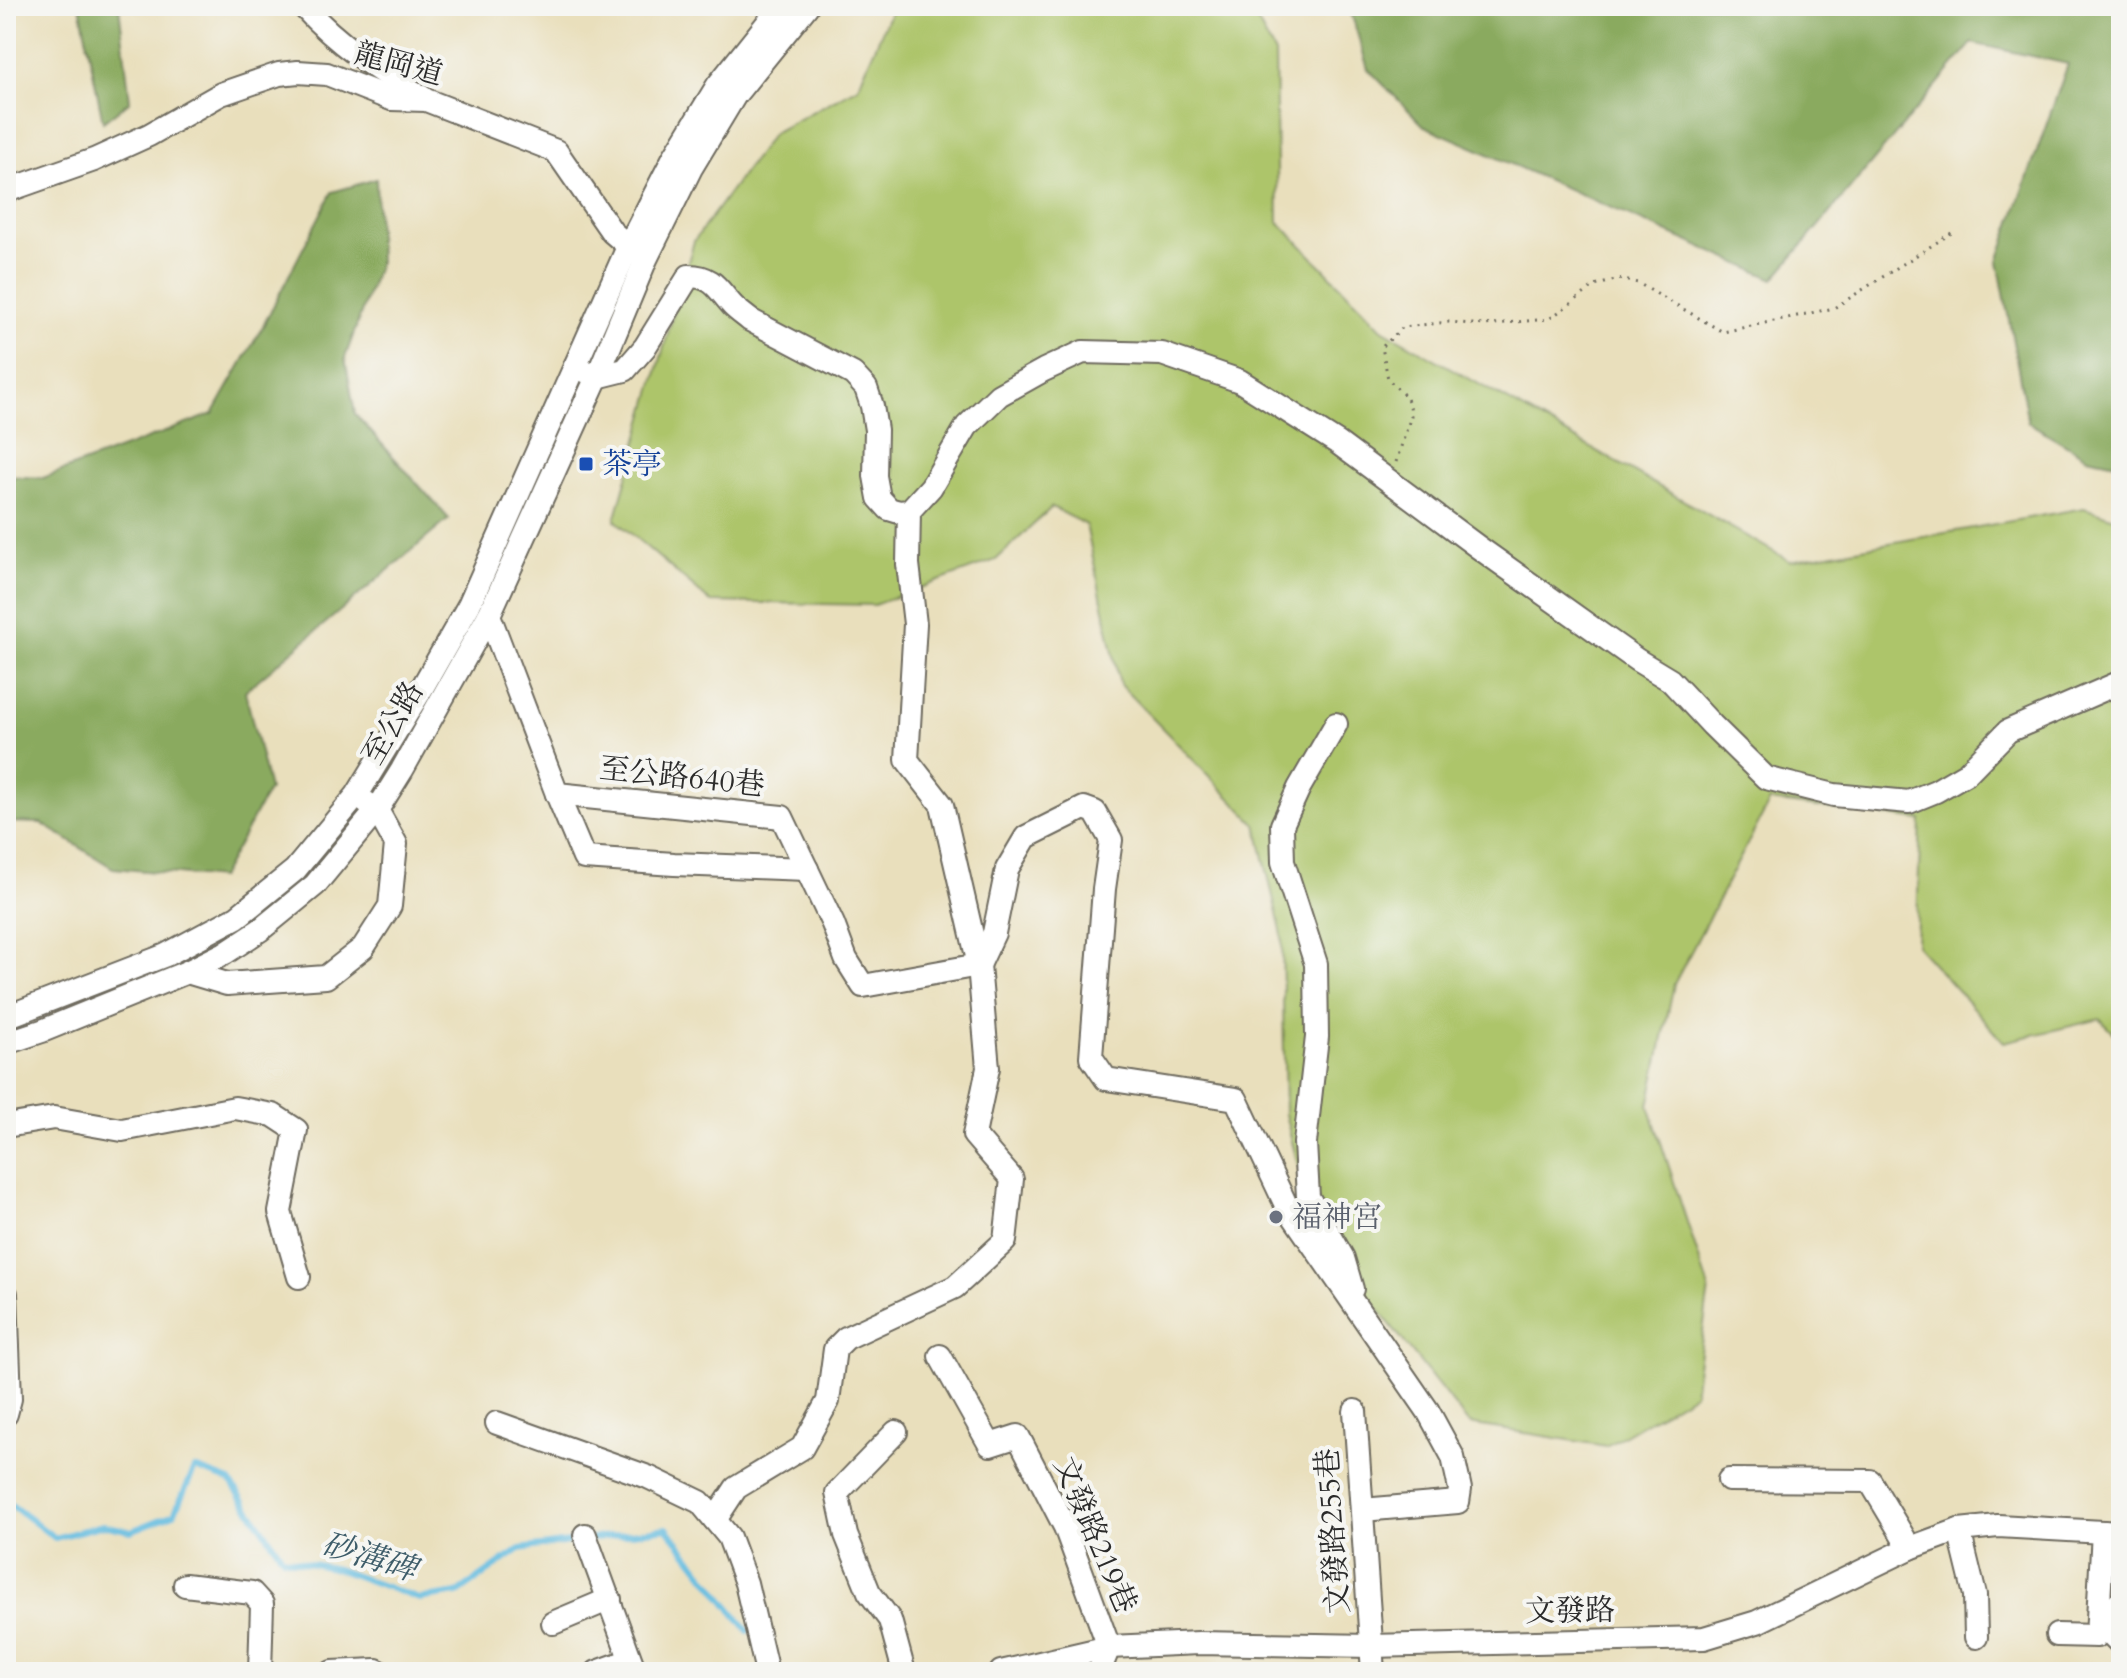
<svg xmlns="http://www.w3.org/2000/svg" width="2127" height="1678" viewBox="0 0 2127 1678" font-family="Cardo,'Noto Serif TC',serif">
<rect width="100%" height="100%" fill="#f6f6f2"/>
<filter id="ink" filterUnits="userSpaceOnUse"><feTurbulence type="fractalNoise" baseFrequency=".0125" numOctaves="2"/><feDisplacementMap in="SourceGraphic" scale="16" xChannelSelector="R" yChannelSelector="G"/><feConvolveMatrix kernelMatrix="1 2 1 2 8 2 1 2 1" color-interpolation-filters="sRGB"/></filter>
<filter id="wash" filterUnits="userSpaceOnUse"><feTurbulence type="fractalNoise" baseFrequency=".006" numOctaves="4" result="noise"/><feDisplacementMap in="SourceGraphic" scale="32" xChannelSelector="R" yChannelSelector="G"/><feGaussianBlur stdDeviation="1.8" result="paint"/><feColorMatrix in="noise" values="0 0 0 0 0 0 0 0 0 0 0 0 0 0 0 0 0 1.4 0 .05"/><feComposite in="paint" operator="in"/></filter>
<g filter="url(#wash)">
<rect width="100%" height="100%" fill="#e9dfbc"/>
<!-- green -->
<path fill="#adc56b" stroke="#6c784b" stroke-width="2" d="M893,6h356l26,48 3,167 104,108 408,232 294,-53 37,12v520l-21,-21 -96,23 -88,-97 5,-125 -151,-19 -96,183 -25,122 60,183 -15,105 -88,52 -137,-22 -155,-196 -29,-114 -3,-179 -26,-111 -136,-139 -34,-160 -34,-18 -56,53 -122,45 -163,-3 -96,-82 79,-279 79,-108 85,-46z"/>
<!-- forest -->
<g fill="#8aaa5f" stroke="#5a6a45" stroke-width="2">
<path d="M80,6h39l11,95 -27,21z"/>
<path d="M1349,6h772v458l-34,-7 -59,-35 -30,-161 70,-197 -96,-21 -198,236 -350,-153 -56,-57z"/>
<path d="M376,179l3,84 -34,95 10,56 94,105 -204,172 24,98 -49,89 -107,-10 -72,-45 -35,-1v-346l37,2 170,-64 50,-88 69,-134z"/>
</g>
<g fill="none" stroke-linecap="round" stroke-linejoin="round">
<!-- stream -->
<path stroke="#62bbdf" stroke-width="6" d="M6,1501l49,37 48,-13 28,6 43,-17 21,-46 35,13 53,77 54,11 82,30 39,-6 62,-44 147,-21 81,103"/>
</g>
</g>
<g filter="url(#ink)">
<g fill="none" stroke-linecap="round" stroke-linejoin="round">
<!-- minor casing -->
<g stroke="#6e6a5e" stroke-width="26">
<g id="minor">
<path d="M303,6c34,38 75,65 119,91"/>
<path d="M6,191l88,-31 55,-25 72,-41 58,-20 19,-2 29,2 64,25 35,1 130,51 56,81 27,23"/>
<path d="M575,366l22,11 28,-7 20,-23 44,-71c25,0 29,14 44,30 5,5 11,9 17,14l103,54 13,14 6,18 4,24 -1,46 4,22 10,11 10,3 10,-1 22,-24 36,-61 32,-31 45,-25 39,-18 79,2 78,27 98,62 140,104 159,113 33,20 42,45 54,53 68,17 75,7 27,-11 31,-18 41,-42 113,-49"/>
<path d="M489,615l68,179 225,23 51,107 13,35 17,27 116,-21 15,-32 13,-64 19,-32 58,-29 11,4 16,28 -7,49 -13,168 15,22 130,20 51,108 141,204 25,46 7,32 -2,13 -96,8"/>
<path d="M1336,724l-37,64 -17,37 1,37 33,102 1,73 -12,106 3,54 35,61 9,31"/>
<path d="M557,794l27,64 90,6 133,5"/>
<path d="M187,972l40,12 99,-7 37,-29 27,-42 6,-62 -19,-34 -10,-7"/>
<path d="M6,1017l160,-62 71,-38 58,-47 62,-75 61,-100 51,-90 159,-358 46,-90 44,-72 63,-79"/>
<path d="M6,1043l36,-12 145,-59 38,-19 35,-23 55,-45 62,-75 25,-40 87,-155 108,-238 49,-118 45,-91 44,-73 72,-89"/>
<path d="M6,1126l48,-8 68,12 113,-22 38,7 23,15 -16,82 19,65"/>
<path d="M6,1294l4,105 -4,15"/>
<path d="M940,1356l50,89 28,-9 47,91 44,120 -10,25"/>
<path d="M1355,1411l18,261"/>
<path d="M497,1423l151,54 52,25 29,35 17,46 21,89"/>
<path d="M896,1432l-59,61 9,42 23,57 21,28 14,52"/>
<path d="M1729,1480l141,1 40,67"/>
<path d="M715,1520l21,-32 66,-40 26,-47 7,-52 11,-11 109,-51 50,-46 7,-62 -38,-44 14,-67 -9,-103 -37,-160 -35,-45 8,-136 -7,-60 1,-53"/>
<path d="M1959,1530l16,65 1,42"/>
<path d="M585,1535l50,137"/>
<path d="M185,1585l67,8 10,11 -2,68"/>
<path d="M2112,1606l-2,27 11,11"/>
<path d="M553,1623l57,-24"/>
<path d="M2057,1635l40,1 6,-104"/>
<path d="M332,1672l44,-2 4,2"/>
<path d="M597,1672l25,-9"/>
<path d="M1001,1672l108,-25 90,-4 172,3 333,-8 53,-16 153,-74 49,-18 39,-4 123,7"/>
</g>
</g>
<!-- path -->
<path stroke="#6e6a5e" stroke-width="3" stroke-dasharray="2 6" stroke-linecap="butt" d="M1396,462l15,-46 -1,-11 -4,-8 -18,-18 -6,-32 21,-20 46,-5 35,3 65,-6 46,-33 23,-7 20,4 85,49 111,-24 119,-76"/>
<!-- minor -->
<use href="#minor" stroke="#fff" stroke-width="22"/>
</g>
</g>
<!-- markers -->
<rect fill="#1a4fb4" stroke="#f6f6f2" stroke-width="3" x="578" y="456" width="16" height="16" rx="4"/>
<circle fill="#6b7280" stroke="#f6f6f2" stroke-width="3" cx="1276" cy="1217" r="8"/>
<g text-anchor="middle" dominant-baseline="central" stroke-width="8" stroke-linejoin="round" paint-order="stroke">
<!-- street labels -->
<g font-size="30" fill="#2b2b2b" stroke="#f6f6f2">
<text transform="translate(399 64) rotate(15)">龍岡道</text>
<text transform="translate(393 723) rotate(-60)">至公路</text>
<text transform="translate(682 777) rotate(6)">至公路640巷</text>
<text transform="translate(1333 1531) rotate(-94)">文發路255巷</text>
<text transform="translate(1095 1535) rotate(67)">文發路219巷</text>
<text transform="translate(1570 1611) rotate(-1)">文發路</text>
</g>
<!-- transit labels -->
<g font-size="30" fill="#164399" stroke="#f6f6f2" text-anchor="start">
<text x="602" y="464">茶亭</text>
</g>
<!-- worship labels -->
<g font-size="30" fill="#5b616d" stroke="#f6f6f2" text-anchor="start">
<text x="1292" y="1217">福神宮</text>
</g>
<!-- water labels -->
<g font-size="32" font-style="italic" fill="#3e5d6a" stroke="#f6f6f2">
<text transform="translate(369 1557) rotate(17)">砂溝碑</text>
</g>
</g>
<!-- margin -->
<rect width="2127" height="1678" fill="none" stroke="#f6f6f2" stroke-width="32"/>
</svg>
